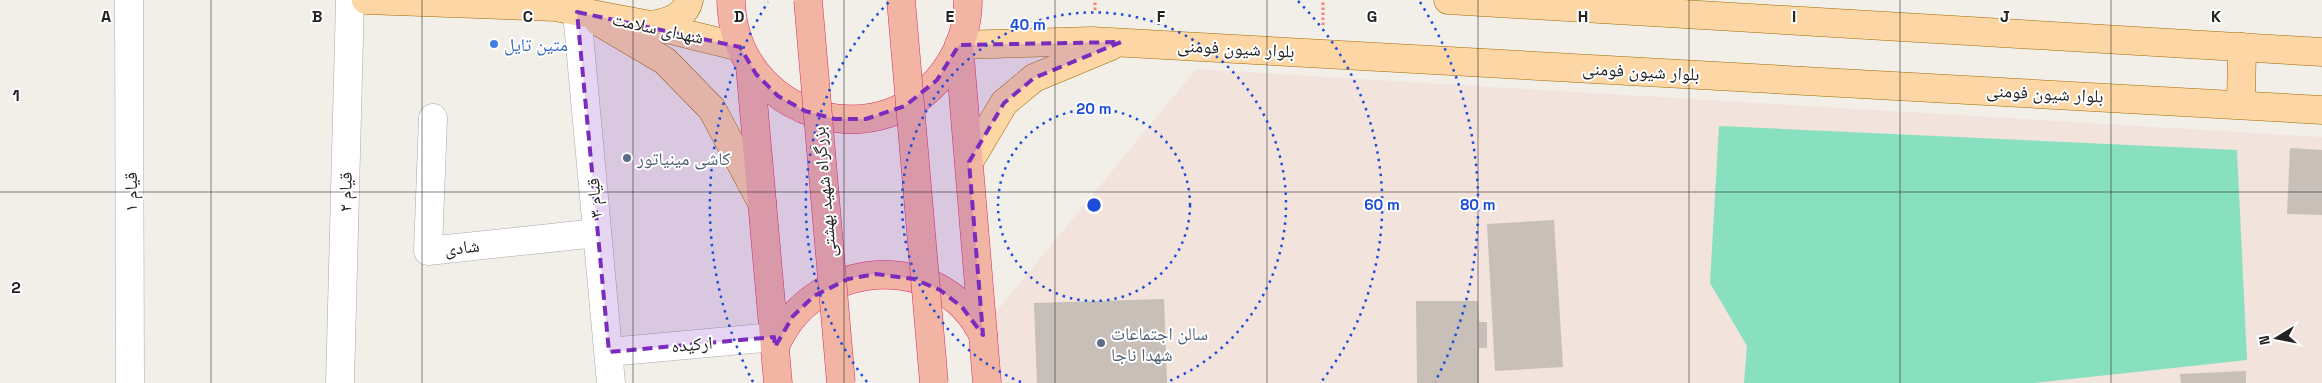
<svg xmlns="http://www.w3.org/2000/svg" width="2322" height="383" viewBox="0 0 2322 383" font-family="'Space Grotesk','Noto Naskh Arabic',sans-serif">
<rect width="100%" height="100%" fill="#f2efe9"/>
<!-- military -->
<path fill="#f3e3dd" d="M1196,69l1126,68v246h-1331l-5,-59z"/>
<!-- pitch -->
<path fill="#88e0be" d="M1719,126l518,24 10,210 -213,23h-290l3,-37 -37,-63z"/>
<!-- building -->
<g fill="#c7bfb8">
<path d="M2290,148l32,2v65l-35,-1z"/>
<path d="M1554,220l9,147 -68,4 -8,-147z"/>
<path d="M1164,299l3,84h-130l-3,-80z"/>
<path d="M1416,301h62l1,21h8v26h-8v35h-62z"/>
<path d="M2246,371v12h-65l-1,-9z"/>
</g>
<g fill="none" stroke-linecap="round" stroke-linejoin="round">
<!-- minor casing -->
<g stroke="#a9a9a9" stroke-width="29">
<g id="minor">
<path d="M129,0l1,383"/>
<path d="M577,12l34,371"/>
<path d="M433,118l-5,133 169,-18"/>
<path d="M609,352l165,-15"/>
<path d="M340,383l10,-383"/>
</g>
</g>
<!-- primary casing -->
<g stroke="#a06b00" stroke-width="29">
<g id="primary">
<path d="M366,0l189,7 95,18 90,22"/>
<path d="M1448,0l874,52"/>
<path d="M599,22l66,39 47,48 50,94"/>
<path d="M650,25c16,-2 35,-7 39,-25"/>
<path d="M959,45l133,-4 1230,69"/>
<path d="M2241,104l1,-57"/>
<path d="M969,162l35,-59 30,-25 77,-32"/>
</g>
</g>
<!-- trunk casing -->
<g stroke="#dc2a67" stroke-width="29">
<g id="trunk">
<path d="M731,0c2,117 153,165 218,65 12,-19 19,-42 19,-65"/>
<path d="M959,45l28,338"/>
<path d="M750,66l28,317"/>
<path d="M775,347c36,-88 165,-100 208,-12"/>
</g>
</g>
<!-- path -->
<g stroke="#fa8072" stroke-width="3" stroke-dasharray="2.5 2.5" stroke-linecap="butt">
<path d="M1095,10v-10"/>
<path d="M1323,25v-25"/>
</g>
<!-- minor -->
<use href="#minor" stroke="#fff" stroke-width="28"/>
<!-- primary -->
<use href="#primary" stroke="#fcd6a4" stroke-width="28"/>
<!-- trunk -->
<use href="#trunk" stroke="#f2b4a3" stroke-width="28"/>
<!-- trunk-bridge casing -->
<g stroke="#dc2a67" stroke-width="29" stroke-linecap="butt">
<g id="trunk-bridge">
<path d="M808,0l33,383"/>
<path d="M901,0l33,383"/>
</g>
</g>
<!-- trunk-bridge -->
<use href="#trunk-bridge" stroke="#f2b4a3" stroke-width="28"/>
</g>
<!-- marked area -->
<path fill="#7b2cbf" fill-opacity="0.2" stroke="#7b2cbf" stroke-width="4" stroke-dasharray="10 6" stroke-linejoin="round" d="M577,12l163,35 16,27 22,22 27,15 30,8h31l39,-13 32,-26 22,-35 162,-3 -87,36 -30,25 -35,59 14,173 -21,-28 -22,-17 -26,-11 -38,-5 -28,5 -34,17 -21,20 -18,31 -1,-10 -165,15z"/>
<!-- grid -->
<path fill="none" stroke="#222" stroke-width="1" stroke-opacity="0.55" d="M211,0v383M422,0v383M633,0v383M844,0v383M1055,0v383M1267,0v383M1478,0v383M1689,0v383M1900,0v383M2111,0v383M0,192h2322"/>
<!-- distance rings -->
<g fill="none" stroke="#1d4ed8" stroke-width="2.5" stroke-dasharray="2.5 5">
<circle cx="1094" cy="205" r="96"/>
<path d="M1021 382A192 192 0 1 1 1167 382"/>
<path d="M867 382A288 288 0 0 1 890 1M1298 1A288 288 0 0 1 1321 382"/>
<path d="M753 382A384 384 0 0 1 768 2M1420 2A384 384 0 0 1 1435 382"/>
</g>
<!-- markers -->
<circle fill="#3f7fe0" stroke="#fff" stroke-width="2" cx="494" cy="44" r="5"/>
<g fill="#5c6f8a" stroke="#fff" stroke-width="2">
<circle cx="627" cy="158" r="5"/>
<circle cx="1101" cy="343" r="5"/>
</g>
<g text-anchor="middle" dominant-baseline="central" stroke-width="4" stroke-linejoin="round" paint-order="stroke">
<!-- street labels -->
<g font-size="18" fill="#222" stroke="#fff">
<text transform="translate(658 28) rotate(12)">شهدای سلامت</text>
<text transform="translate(1236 48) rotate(3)">بلوار شیون فومنی</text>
<text transform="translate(1641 71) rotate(3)">بلوار شیون فومنی</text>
<text transform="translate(2045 93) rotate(3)">بلوار شیون فومنی</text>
<text transform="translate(130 192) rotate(-90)">قیام ۱</text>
<text transform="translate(345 192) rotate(-89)">قیام ۲</text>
<text transform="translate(824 192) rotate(-95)">بزرگراه شهید بهشتی</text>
<text transform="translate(594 198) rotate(-95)">قیام ۳</text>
<text transform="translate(462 247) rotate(-6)">شادی</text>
<text transform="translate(692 344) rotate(-5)">ارکیده</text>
</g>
<!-- shop labels -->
<g font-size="18" fill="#366cbe" stroke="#fff" text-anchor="start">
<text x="504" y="44">متین تایل</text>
</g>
<!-- service labels -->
<g font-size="18" fill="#4e5e75" stroke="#fff" text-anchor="start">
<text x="637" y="158">کاشی مینیاتور</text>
<text x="1111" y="333">سالن اجتماعات<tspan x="1111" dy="21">شهدا ناجا</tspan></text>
</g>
</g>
<g font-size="16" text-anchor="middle" font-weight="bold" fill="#222" stroke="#fff" stroke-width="4" stroke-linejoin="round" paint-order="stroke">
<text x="106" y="22">A</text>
<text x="317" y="22">B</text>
<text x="528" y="22">C</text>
<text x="739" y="22">D</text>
<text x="950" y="22">E</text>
<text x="1161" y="22">F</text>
<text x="1372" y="22">G</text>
<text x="1583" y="22">H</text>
<text x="1794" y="22">I</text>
<text x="2005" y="22">J</text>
<text x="2216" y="22">K</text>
<text x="16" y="101">1</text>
<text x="16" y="293">2</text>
</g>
<circle cx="1094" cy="205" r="8" fill="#1d4ed8" stroke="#fff" stroke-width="2.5"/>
<g font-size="15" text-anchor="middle" font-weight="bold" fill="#1d4ed8" stroke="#fff" stroke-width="4" stroke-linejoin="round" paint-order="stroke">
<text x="1028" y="30">40 m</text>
<text x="1094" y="114">20 m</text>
<text x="1382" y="210">60 m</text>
<text x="1478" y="210">80 m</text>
</g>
<!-- north arrow -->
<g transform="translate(2277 338) rotate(260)" stroke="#ffffff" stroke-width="4" paint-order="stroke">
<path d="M0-4L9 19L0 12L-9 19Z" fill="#222222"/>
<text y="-8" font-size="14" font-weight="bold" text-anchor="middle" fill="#222222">N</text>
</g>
</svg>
